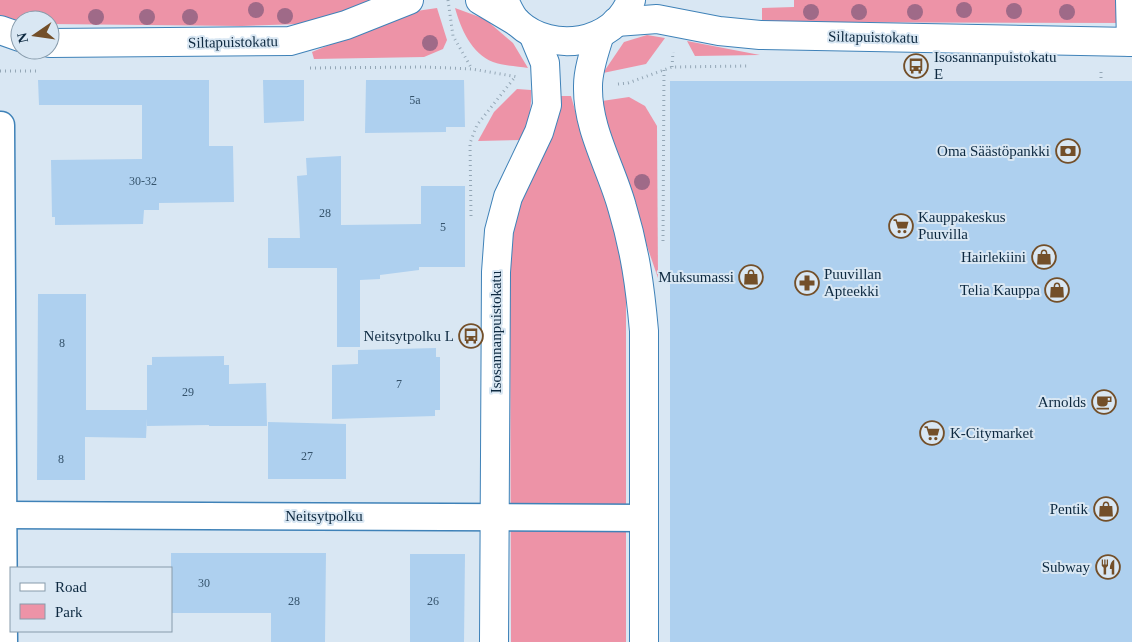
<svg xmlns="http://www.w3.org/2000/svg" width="1132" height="642" viewBox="0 0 1132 642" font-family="'Times New Roman',serif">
<rect width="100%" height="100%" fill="#d9e7f3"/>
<!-- green -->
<g fill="#ed93a7">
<path d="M0,0h372l-27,12 -45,12 -58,2 -192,-2v-4l-30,1 -20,-6z"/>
<path d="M794,0h338v23l-370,-1v-14l32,-1z"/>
<path d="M437,8l10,32 -4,9 -19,8 -110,2 -2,-7 98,-40z"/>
<path d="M455,8l30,11 28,24 15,25c-11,-2 -25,-2 -35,-6 -22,-9 -32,-33 -38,-54z"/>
<path d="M647,35l18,3 -19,26 -43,9 21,-31z"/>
<path d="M687,41l73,14 -65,1z"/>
<path d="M517,89l14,1c1,18 -3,33 -8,50l-45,1 16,-29z"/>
<path d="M561,96h10l14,49 30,79 11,63v355h-115l-1,-372 3,-35 6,-27 32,-73z"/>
<path d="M629,97l16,9 12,20 1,152 -52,-151 -4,-26z"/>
</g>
<!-- building -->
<g fill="#aed0ef">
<path d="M38,80h171v66h24l1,56 -75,1v7h-15l-1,14 -88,1v-8h-3l-1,-57 91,-1v-54h-103z"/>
<path d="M263,80h41v41l-40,2z"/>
<path d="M366,80h98l1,47h-19v5l-81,1z"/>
<rect x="670" y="81" width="462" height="561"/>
<path d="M341,156v69l80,-1v-38h44v81h-46v3l-39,5v4l-20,1v67h-23v-79h-69v-30h32l-3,-62 10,-1 -1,-17z"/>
<path d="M38,294h48v116h61v-45h5v-8l72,-1v9h5v19l37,-1 1,43h-58v-1l-62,1v-8l-1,20 -61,-1v43h-48z"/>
<path d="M436,348v9h4v53h-5v6l-103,3v-54l26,-1v-14z"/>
<path d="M268,422l78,2v55h-78z"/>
<path d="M171,553h155l-1,89h-54v-29h-100z"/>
<path d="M410,554h55l-1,88h-54z"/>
</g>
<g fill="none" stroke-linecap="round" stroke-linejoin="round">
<!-- street casing -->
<g stroke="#3f82b8" stroke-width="29">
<g id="street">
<path d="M1,125l3,517"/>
<path d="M3,515l641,3"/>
</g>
</g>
<!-- secondary casing -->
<g stroke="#3f82b8" stroke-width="30">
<g id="secondary">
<path d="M480,0l37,22"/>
<path d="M504,0c4,8 7,17 14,23 34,31 96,22 113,-23"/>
<path d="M1130,0l1,42"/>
<path d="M616,22l41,-3 62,12 41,4 372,7"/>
<path d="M0,30l20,7"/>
<path d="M600,34c-5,16 -12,35 -12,52 -1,43 23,81 34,121 13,43 18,79 22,124v311"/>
<path d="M50,43l240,-2 56,-16 63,-25"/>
<path d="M494,642l2,-370 3,-41 9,-34 31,-65 8,-27 -2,-42 -12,-29"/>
</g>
</g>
<!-- path -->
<g stroke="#94a7b6" stroke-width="3" stroke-dasharray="1 4" stroke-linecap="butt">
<path d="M448,0l5,36 19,33"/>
<path d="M672,67l1,-15"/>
<path d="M310,68l116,-1 46,2 46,8"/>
<path d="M0,71h38"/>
<path d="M1101,72v9"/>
<path d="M618,84l10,-1 44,-16 77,-1"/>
<path d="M471,216l-1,-73 7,-18 38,-48"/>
<path d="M663,241l1,-172"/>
</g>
<!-- street -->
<use href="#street" stroke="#fff" stroke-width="26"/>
<!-- secondary -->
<use href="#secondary" stroke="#fff" stroke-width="28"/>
</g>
<!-- trees -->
<g fill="#9f6a88">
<circle cx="256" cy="10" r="8"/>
<circle cx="964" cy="10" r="8"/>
<circle cx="1014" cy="11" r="8"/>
<circle cx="811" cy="12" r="8"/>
<circle cx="859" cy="12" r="8"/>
<circle cx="915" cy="12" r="8"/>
<circle cx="1067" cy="12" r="8"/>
<circle cx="285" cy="16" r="8"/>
<circle cx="96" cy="17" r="8"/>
<circle cx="147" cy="17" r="8"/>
<circle cx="190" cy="17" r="8"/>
<circle cx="430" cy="43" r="8"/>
<circle cx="642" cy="182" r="8"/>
</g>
<!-- icons -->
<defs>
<g id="bus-ring" transform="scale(1.25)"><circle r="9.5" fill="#d9e7f3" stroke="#734f29" stroke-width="1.5"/><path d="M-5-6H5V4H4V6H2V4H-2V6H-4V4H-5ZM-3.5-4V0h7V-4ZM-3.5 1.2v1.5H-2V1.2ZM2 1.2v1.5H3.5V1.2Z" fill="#734f29"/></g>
<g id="bank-ring" transform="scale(1.25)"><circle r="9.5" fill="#d9e7f3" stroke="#734f29" stroke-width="1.5"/><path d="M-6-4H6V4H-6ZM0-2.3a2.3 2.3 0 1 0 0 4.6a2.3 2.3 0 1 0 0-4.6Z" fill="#734f29"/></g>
<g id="supermarket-ring" transform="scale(1.25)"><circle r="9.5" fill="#d9e7f3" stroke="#734f29" stroke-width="1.5"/><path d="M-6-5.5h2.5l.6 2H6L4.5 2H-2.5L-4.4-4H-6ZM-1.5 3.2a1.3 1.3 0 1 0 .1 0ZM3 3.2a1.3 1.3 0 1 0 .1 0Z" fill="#734f29"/></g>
<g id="shop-ring" transform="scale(1.25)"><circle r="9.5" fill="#d9e7f3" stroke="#734f29" stroke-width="1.5"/><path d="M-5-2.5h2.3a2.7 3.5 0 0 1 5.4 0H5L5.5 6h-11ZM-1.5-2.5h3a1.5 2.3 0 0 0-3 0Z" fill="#734f29"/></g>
<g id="pharmacy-ring" transform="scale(1.25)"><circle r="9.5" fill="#d9e7f3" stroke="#734f29" stroke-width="1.5"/><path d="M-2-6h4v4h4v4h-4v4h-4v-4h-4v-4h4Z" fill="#734f29"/></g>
<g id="cafe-ring" transform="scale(1.25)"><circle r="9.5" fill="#d9e7f3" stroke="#734f29" stroke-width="1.5"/><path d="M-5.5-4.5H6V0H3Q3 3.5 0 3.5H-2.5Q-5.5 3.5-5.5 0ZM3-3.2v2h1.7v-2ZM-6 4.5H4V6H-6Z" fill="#734f29"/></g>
<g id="restaurant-ring" transform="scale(1.25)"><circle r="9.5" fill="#d9e7f3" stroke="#734f29" stroke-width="1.5"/><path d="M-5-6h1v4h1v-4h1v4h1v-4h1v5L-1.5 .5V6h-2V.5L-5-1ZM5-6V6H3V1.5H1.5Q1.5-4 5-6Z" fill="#734f29"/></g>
</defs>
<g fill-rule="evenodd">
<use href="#bus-ring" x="916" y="66"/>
<use href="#bank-ring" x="1068" y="151"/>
<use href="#supermarket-ring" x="901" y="226"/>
<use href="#shop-ring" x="1044" y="257"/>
<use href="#shop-ring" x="751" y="277"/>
<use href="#pharmacy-ring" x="807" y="283"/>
<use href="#shop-ring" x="1057" y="290"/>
<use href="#bus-ring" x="471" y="336"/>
<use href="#cafe-ring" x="1104" y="402"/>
<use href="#supermarket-ring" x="932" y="433"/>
<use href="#shop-ring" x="1106" y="509"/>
<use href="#restaurant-ring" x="1108" y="567"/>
</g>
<g text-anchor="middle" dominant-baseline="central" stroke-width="4" stroke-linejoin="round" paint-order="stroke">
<!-- number labels -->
<g font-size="12" fill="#35536c">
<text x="415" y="100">5a</text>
<text x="143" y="181">30-32</text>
<text x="325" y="213">28</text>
<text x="443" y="227">5</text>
<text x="62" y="343">8</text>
<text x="399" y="384">7</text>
<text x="188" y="392">29</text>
<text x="307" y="456">27</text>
<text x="61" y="459">8</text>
<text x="204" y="583">30</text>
<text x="294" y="601">28</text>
<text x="433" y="601">26</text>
</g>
<!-- street labels -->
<g font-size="15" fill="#0d2940" stroke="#d9e7f3">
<text transform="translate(873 37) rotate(1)">Siltapuistokatu</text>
<text transform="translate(233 42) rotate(-1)">Siltapuistokatu</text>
<text transform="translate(496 332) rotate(-90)">Isosannanpuistokatu</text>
<text x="324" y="516">Neitsytpolku</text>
</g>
<!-- poi labels -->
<g font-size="15" fill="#0d2940" stroke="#d9e7f3" text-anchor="end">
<text x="934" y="57" text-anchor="start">Isosannanpuistokatu<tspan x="934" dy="17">E</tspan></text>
<text x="1050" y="151">Oma Säästöpankki</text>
<text x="918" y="217" text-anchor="start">Kauppakeskus<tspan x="918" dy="17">Puuvilla</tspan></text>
<text x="1026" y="257">Hairlekiini</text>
<text x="824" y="274" text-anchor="start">Puuvillan<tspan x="824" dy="17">Apteekki</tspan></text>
<text x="734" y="277">Muksumassi</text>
<text x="1040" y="290">Telia Kauppa</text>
<text x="454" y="336">Neitsytpolku L</text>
<text x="1086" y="402">Arnolds</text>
<text x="950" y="433" text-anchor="start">K-Citymarket</text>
<text x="1088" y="509">Pentik</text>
<text x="1090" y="567">Subway</text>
</g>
</g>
<!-- legend -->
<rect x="10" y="567" width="162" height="65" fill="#d9e7f3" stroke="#879bab"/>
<rect x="20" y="583" width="25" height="8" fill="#ffffff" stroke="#879bab"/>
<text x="55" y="592" font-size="15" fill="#0d2940">Road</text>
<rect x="20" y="604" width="25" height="15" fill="#ed93a7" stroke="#879bab"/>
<text x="55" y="617" font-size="15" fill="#0d2940">Park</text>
<!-- north arrow -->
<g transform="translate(35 35) rotate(257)"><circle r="24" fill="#d9e7f3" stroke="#879bab"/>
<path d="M0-4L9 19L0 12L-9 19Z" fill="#734f29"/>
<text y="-8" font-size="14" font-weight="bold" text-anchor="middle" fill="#0d2940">N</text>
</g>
</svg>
